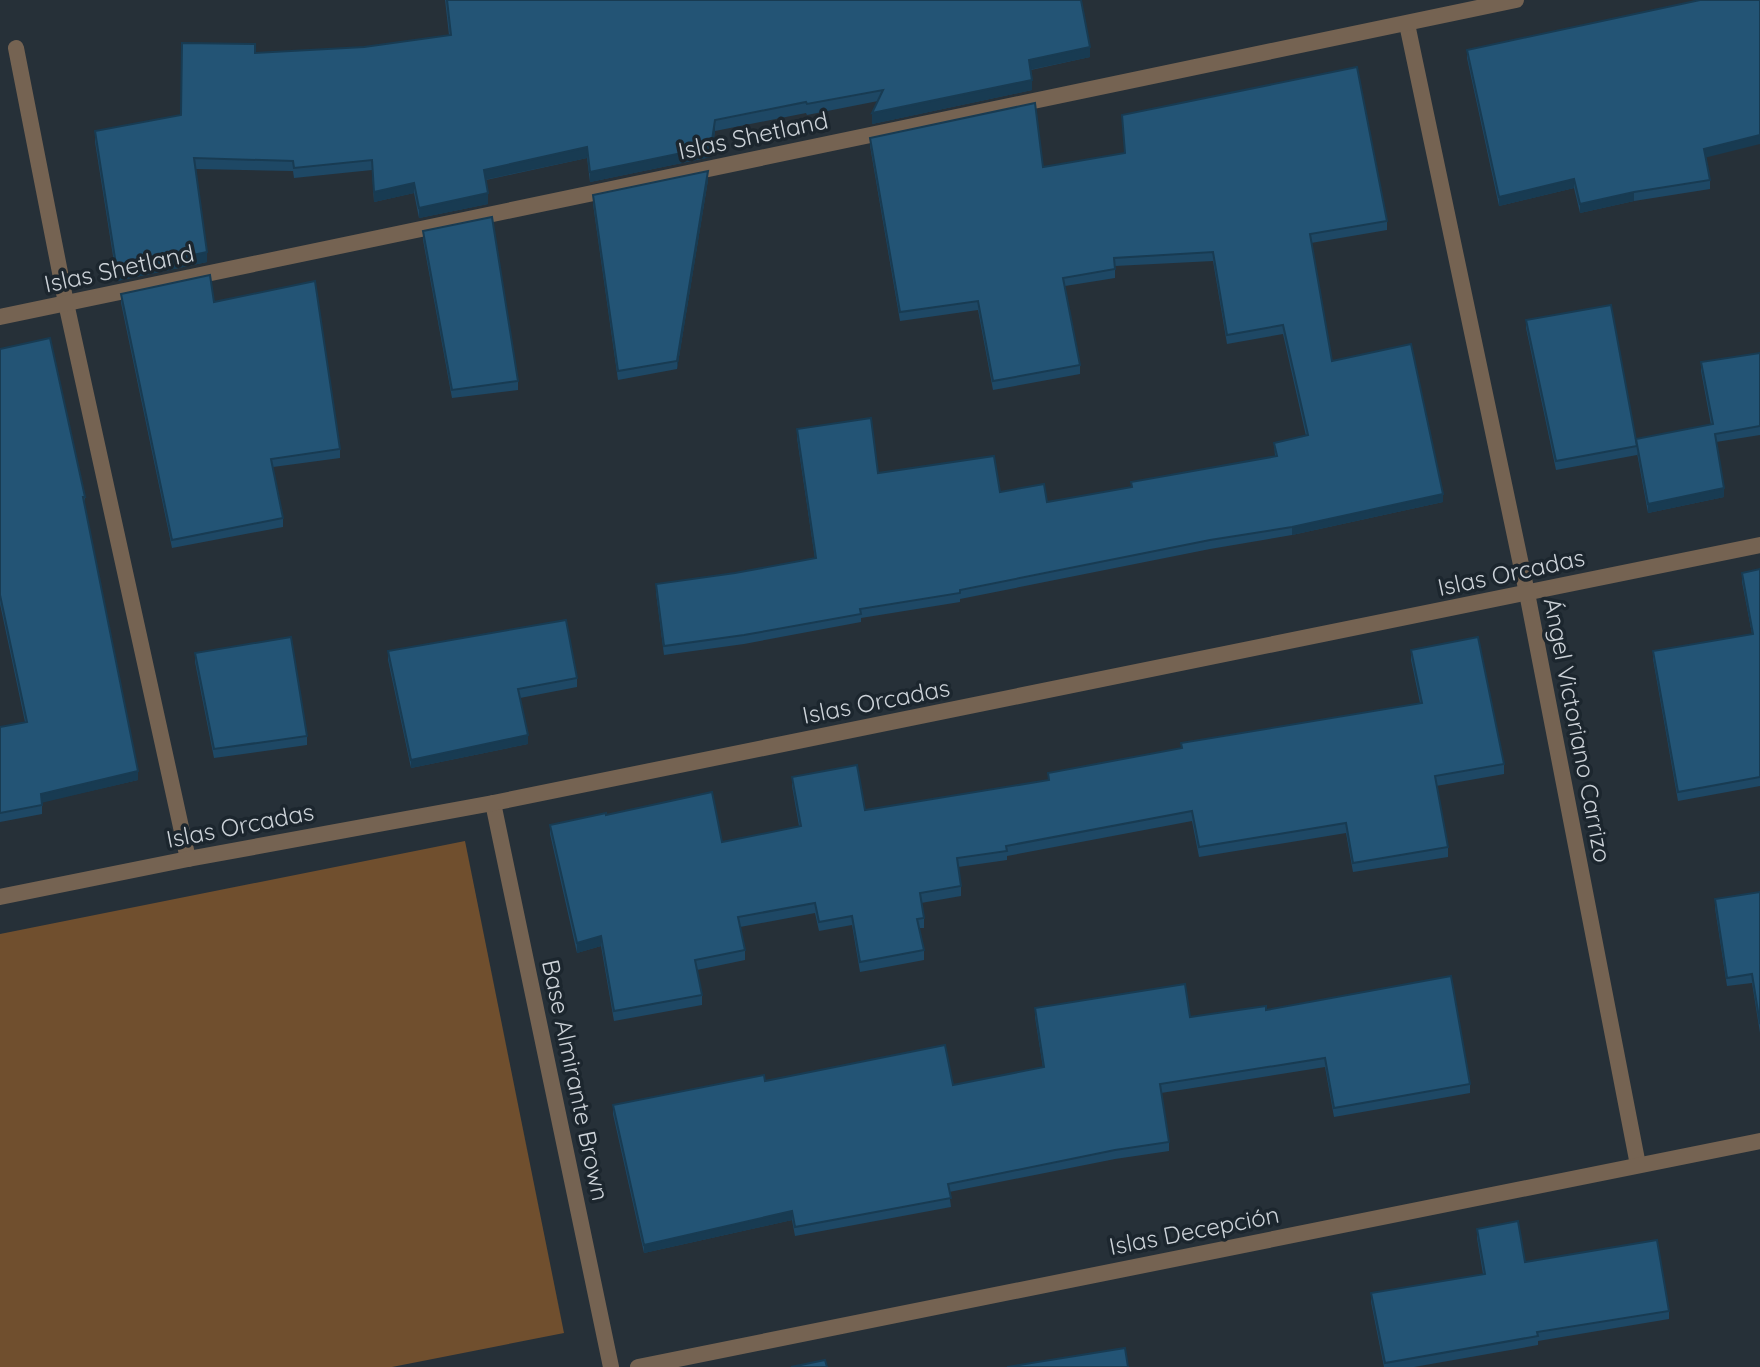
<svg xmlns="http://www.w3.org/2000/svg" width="1760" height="1367" viewBox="0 0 1760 1367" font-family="Quicksand,sans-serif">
<rect width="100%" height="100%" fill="#263038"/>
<!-- green -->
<path fill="#704f2e" d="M465,841l99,492 -172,34h-392v-433z"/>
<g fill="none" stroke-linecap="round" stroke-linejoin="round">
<!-- minor -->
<g stroke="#756352" stroke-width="16">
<path d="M1407,24l120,569 111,572"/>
<path d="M16,48l50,255 122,556"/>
<path d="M0,317l1516,-317"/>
<path d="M493,803l118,564"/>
<path d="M0,897l188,-38 305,-56 1267,-258"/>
<path d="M638,1367l1122,-226"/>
</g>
</g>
<!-- wall -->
<g fill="#1e4865">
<path d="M445,0h636l9,57 -59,13 1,20 -160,34 6,-23 -71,14 -1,-2 -91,18 -4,26 -121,25 -3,-24 -101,22 2,24 -69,14 -5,-25 -40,9 -2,-32 -78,8 -1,-7 -97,-2 11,93 -90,19 -22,-139v-11l86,-16 74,-62 109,-6 85,-12z"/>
<path d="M1467,50l239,107 4,23v9l-76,12 -54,12 -6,-25 -75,18 -32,-148z"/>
<path d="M1122,115l265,106v9l-76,13 21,118 111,141 -151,33 -82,14 -250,50v3l-99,16v4l-117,22 -80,11 -8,-62v-9l79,-11 80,-14 -18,-121v-9l81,44 122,19 47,10 84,-15v-5l144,-26 -1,-13 32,-7 -23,-102 -56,10 -14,-83 -98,5v12l-50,8 15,79v9l-87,16 -15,-80 -78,11 -30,-175v-8l173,29 82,-14z"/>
<path d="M708,180l-31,189 -59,11 -25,-176v-9z"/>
<path d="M423,231l95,150v9l-66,8 -29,-158z"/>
<path d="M121,294l93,8 126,147v9l-67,9 10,51v9l-111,21 -51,-245z"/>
<path d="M1526,320l110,121 75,-16 -10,-54v-9l59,-9v82l-44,7 8,55 -76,16 -11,-60v2l-81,15 -30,-142z"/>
<path d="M0,349l85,148 -1,9 54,274 -96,22v12l-42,8v-95l25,-5 -25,-118z"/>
<path d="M1760,569v217l-82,15 -25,-142v-8l99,-17 -10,-52v-9z"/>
<path d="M1411,650l93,114v10l-68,12 12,61v10l-95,15 -7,-39 -147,24 -7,-36 -185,35v4l-49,7 3,19v10l-40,7 3,15v10h-5l5,22v10l-64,12 -8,-47 -33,6 -4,-18 -75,14 5,23v10l-48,10 5,25v10l-88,16 -13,-75 -24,7 -27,-119v-9l56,-10 116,27 77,-16 -7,-40v-9l73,33 183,-30v-7l133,-25v-5l239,-40 -9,-43z"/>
<path d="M388,651l189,27v9l-57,11 8,46 -117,24 -23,-108z"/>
<path d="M195,653l112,83v9l-93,13 -19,-96z"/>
<path d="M1760,892v141l-8,-50 -25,3 -12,-78v-9z"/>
<path d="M1035,1008l155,9 76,-7 204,74v9l-136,24 -9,-50 -164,26 8,49v9l-54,8 -166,33 2,15 -156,29 -3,-16 -148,33 -31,-139v-9l152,-24 188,4 90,-17 -8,-51z"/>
<path d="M1477,1229l48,33 144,49v8l-131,22v4l-124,22h-30l-13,-65v-9l112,-19 -6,-36z"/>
</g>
<!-- shaded-wall -->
<g fill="#183b52">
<path d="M1090,47v10l-61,13v-10z"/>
<path d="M1032,80v10l-160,34v-11z"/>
<path d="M715,120v11l-4,26 -121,25v-10z"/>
<path d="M1760,135v9l-56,14v-9z"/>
<path d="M587,147v11l-103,22v-10z"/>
<path d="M708,171v9l-31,189v-8z"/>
<path d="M1574,179v9l-75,18v-9z"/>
<path d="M414,183v10l-40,9v-10z"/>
<path d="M1634,192v9l-54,12v-9z"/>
<path d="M488,193v11l-69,14v-10z"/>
<path d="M207,252v10l-90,19v-10z"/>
<path d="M1724,488v9l-76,16v-9z"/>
<path d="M1443,494v8l-151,33v-8z"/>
<path d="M528,735v9l-117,24v-8z"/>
<path d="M138,771v9l-97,23v-9z"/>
<path d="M601,936v10l-24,7v-10z"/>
<path d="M792,1211v9l-148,33v-8z"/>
</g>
<!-- building -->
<g fill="#235475" stroke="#183b52" stroke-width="2">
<path d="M447,0h634l9,47 -61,13 3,20 -160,33 11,-23 -76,14 -1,-2 -91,18 -4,27 -121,25 -3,-25 -103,23 4,23 -69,15 -5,-25 -40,9 -2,-32 -78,8 -1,-7 -99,-3 13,94 -90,19 -22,-140 86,-16 1,-72 73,1v9l109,-6 87,-12z"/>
<path d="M1700,0h60v135l-56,14 6,31 -76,12 -54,12 -6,-25 -75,18 -32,-147z"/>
<path d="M1357,67l30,154 -77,13 22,127 79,-17 32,150 -151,33 -82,13 -250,50v3l-100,16 1,5 -117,21 -80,11 -8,-62 79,-11 81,-15 -19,-129 74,-11 7,55 116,-17 6,36 44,-8 3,18 85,-15 -1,-5 146,-26 -3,-13 34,-8 -25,-110 -56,10 -14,-83 -99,6 1,11 -52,9 17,87 -87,16 -15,-80 -78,11 -30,-174 165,-35 8,64 82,-14 -3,-38z"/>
<path d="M708,171l-31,190 -59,10 -25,-176z"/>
<path d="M492,217l26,164 -66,9 -29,-159z"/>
<path d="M210,275l4,27 101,-21 25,168 -69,10 12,59 -111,22 -51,-246z"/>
<path d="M1611,305l26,141 -81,15 -30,-141z"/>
<path d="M50,338l35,159h-2l55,274 -97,23 1,11 -42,8v-86l27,-5 -27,-127v-246z"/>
<path d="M1760,353v73l-45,8 9,54 -76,16 -12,-65 77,-15 -12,-62z"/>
<path d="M1760,569v208l-82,15 -25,-141 100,-17 -11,-61z"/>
<path d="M566,620l11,58 -59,11 10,46 -117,25 -23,-109z"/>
<path d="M291,637l16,99 -93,13 -19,-96z"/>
<path d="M1478,637l26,127 -69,12 13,71 -95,16 -7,-40 -147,24 -7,-36 -186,35 1,5 -50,7 4,28 -41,7 4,25 -7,1 7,31 -64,12 -8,-46 -33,6 -4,-19 -77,14 7,33 -50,10 7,35 -88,16 -13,-75 -24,7 -27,-118 56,-12v2l106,-23 10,50 79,-16 -9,-49 65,-12 8,45 184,-30 -1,-7 134,-25 -1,-5 241,-40 -11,-53z"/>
<path d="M1760,892v132l-8,-50 -25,4 -12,-79z"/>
<path d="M1451,976l19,108 -136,24 -9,-50 -165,26 9,58 -54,8 -167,34 3,14 -156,29 -3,-16 -148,34 -31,-140 151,-30 1,6 180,-36 8,40 91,-18 -9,-59 150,-24 5,33 76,-11v4z"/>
<path d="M1518,1221l7,41 132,-22 12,71 -132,21 1,4 -153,27 -14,-70 114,-19 -8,-45z"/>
<path d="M1125,1348l3,19h-121z"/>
<path d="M825,1360l2,7h-36z"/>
</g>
<g text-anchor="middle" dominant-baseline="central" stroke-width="7" stroke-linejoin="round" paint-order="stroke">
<!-- street labels -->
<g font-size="24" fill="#ccd2d8" stroke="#1c262e">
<text transform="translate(753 135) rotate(-12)">Islas Shetland</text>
<text transform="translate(119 268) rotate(-12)">Islas Shetland</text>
<text transform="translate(1511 572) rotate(-12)">Islas Orcadas</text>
<text transform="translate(876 701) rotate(-11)">Islas Orcadas</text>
<text transform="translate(1578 730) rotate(79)">Ángel Victoriano Carrizo</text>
<text transform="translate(240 825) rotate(-11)">Islas Orcadas</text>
<text transform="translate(576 1080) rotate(78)">Base Almirante Brown</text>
<text transform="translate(1194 1230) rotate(-11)">Islas Decepción</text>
</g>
</g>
</svg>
